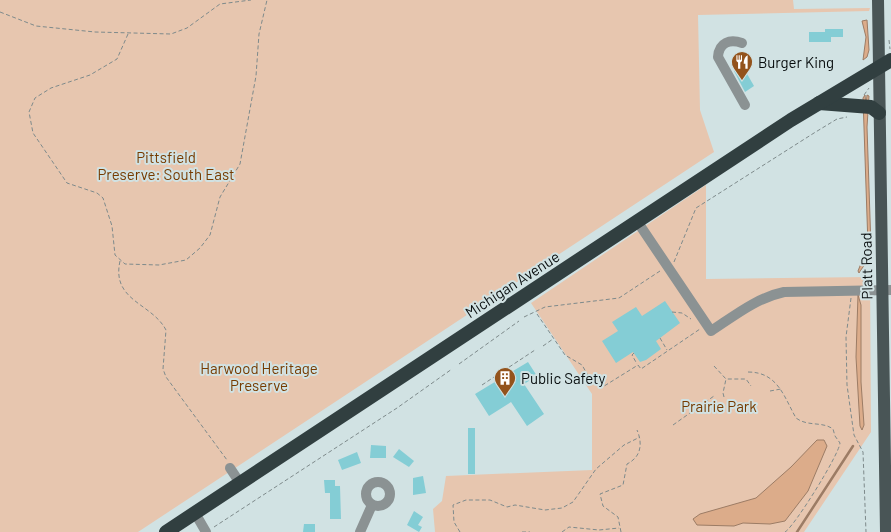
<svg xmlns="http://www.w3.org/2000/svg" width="891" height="532" viewBox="0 0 891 532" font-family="Barlow,sans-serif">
<rect width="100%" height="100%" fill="#d1e2e3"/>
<!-- green -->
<g fill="#e7c6af">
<path d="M0,0h793l1,9 76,-1 -1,3 -171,4 2,95 14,42 -576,380h-138z"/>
<path d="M706,185v94l164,-2 1,155 -67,100h-369l-2,-23 9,-8 4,-25 146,-6v-76l-61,-91z"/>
</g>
<!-- water -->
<g fill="#dcac8a" stroke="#9c7c65">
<path d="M867,20l2,30 -2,7 -4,3 3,-23 -4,-16z"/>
<path d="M865,95l1,11 1,-11 2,1 -2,31 4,121 -2,10 -10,15 -1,-2 10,-25 -5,-148z"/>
<path d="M858,295l3,10v77l3,43 -2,5 -2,-4 -4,-69z"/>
<path d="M817,440h7l3,6 -19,45 -23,30 -15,3 -27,-1 -9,3 -37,-1 -4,-6 7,-5 56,-16 35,-31z"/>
</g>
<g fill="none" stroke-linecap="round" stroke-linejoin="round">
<!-- stream -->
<path stroke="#9c7c65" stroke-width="2.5" d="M797,532l56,-86"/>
</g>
<!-- building -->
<g fill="#84cdd5">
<path d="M825,29h18v8h-12v5h-22v-10h16z"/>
<path d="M742,65l12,21 -9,6 -11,-21z"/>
<path d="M665,301l15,22 -24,18 5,8 -15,11 -6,2 -7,-10 -17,11 -14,-22 16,-10 -6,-9 24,-15 6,9z"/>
<path d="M528,362l9,14 -13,8 20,30 -17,12 -16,-24 -22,14 -14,-22z"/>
<rect x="468" y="428" width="7" height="46"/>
<path d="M371,445l15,1v12h-16z"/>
<path d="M399,449l15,12 -5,6 -16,-10z"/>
<path d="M357,452l4,11 -19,7 -4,-10z"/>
<path d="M423,476l3,17 -13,2v-17z"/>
<path d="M324,480h11v6h5l1,33h-11v-26h-5z"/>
<path d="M414,511l9,6 -5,8 4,2 -3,5 -12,-7z"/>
<path d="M304,524h11v8h-12z"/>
</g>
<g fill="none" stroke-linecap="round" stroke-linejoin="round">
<!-- path -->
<g stroke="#7e8a8b" stroke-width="1" stroke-dasharray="4 2.5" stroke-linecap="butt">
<path d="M0,12l36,14 59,6 76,2 16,-6 33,-24 31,-4"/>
<path d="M128,34l-11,25 -27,16 -39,13 -16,10 -6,14 4,21 34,50 30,10 6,5 9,28 3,29 10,9 34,1 27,-5 14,-12 10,-13 10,-38 20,-33 16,-88 3,-42 8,-34"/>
<path d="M889,40l1,9"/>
<path d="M864,95l5,-7"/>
<path d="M120,261c-9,40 32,42 46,69l-3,39 3,8 61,83"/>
<path d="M674,262l22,-54 118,-75 23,-14 10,-2"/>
<path d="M863,282l3,-6h7"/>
<path d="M851,298l-5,39 1,48 7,50 9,17 3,80"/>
<path d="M672,312l10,1 9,6"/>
<path d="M537,314l28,41 17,10 8,14 11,9 37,-23 3,4 59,-40"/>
<path d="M524,317l21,-10 74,-9 41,-27"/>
<path d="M660,338l7,12"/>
<path d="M543,346l10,-7"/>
<path d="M634,353l-2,2 5,9"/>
<path d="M459,364l60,-43"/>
<path d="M714,366l12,13h20l5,7"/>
<path d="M748,372c30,0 36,25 48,46 12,9 26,3 37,11l2,7 5,7c-1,12 -46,84 -55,89"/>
<path d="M482,385l53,-35"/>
<path d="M770,391l11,-2"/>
<path d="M724,397l-1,-4 3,-14"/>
<path d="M673,425l41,-29"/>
<path d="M214,527l183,-119 55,-39"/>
<path d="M460,532l-6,-10 -1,-17 13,-5h24l17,7 8,-2 30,5 17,-2 11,-6 23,-33 28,-24 16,-8"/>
<path d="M522,532h8"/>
<path d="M562,532l7,-5 30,3 20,-2"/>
<path d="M621,532l-3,-15 -15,-11 -3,-12 23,-9 4,-21c14,-7 16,-20 10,-34"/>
</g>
<!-- minor -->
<g stroke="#8b9293" stroke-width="10">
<path d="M742,43c-12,-4 -23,-1 -24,14l27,48"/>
<path d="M637,221l74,110c23,-15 45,-33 73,-39l107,-2"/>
<path d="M230,468l10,15"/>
<circle cx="378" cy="494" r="12"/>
<path d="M195,513l11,19"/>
<path d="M360,532l12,-27"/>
</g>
<!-- major -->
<path stroke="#495556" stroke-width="12" d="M878,0l8,532"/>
<!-- highway -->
<g stroke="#313f40" stroke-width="14">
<path d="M819,103l52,4 8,6"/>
<path d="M166,532l625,-412 100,-60"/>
</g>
</g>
<!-- icons -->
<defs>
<g id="restaurant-pin" transform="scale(1.125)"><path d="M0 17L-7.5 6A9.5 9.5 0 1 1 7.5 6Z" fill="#93531c" stroke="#d1e2e3"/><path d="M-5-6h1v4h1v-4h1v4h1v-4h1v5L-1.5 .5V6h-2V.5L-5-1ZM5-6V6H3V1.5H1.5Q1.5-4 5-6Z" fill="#fff"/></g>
<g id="building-pin" transform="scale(1.125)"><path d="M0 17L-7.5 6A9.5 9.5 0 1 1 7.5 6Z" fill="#93531c" stroke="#d1e2e3"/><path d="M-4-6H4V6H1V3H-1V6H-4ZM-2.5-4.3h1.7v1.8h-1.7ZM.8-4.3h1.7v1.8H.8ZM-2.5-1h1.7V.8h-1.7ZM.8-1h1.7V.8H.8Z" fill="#fff"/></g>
</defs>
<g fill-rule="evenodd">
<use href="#restaurant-pin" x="742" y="62"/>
<use href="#building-pin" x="505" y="378"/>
</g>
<g text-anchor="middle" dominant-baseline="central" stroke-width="4" stroke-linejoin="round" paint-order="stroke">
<!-- poi labels -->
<g font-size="15" fill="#080d0e" stroke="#d1e2e3" text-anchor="start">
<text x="758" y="62">Burger King</text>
<text x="521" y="378">Public Safety</text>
</g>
<!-- park labels -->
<g font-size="15" fill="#763b00" stroke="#d1e2e3">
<text x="166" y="157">Pittsfield<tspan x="166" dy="17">Preserve: South East</tspan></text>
<text x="259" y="368">Harwood Heritage<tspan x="259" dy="17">Preserve</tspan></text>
<text x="719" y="406">Prairie Park</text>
</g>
<!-- street labels -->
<g font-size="15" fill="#080d0e" stroke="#d1e2e3">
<text transform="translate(866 266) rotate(-91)">Platt Road</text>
<text transform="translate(512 284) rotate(-33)">Michigan Avenue</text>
</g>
</g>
</svg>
